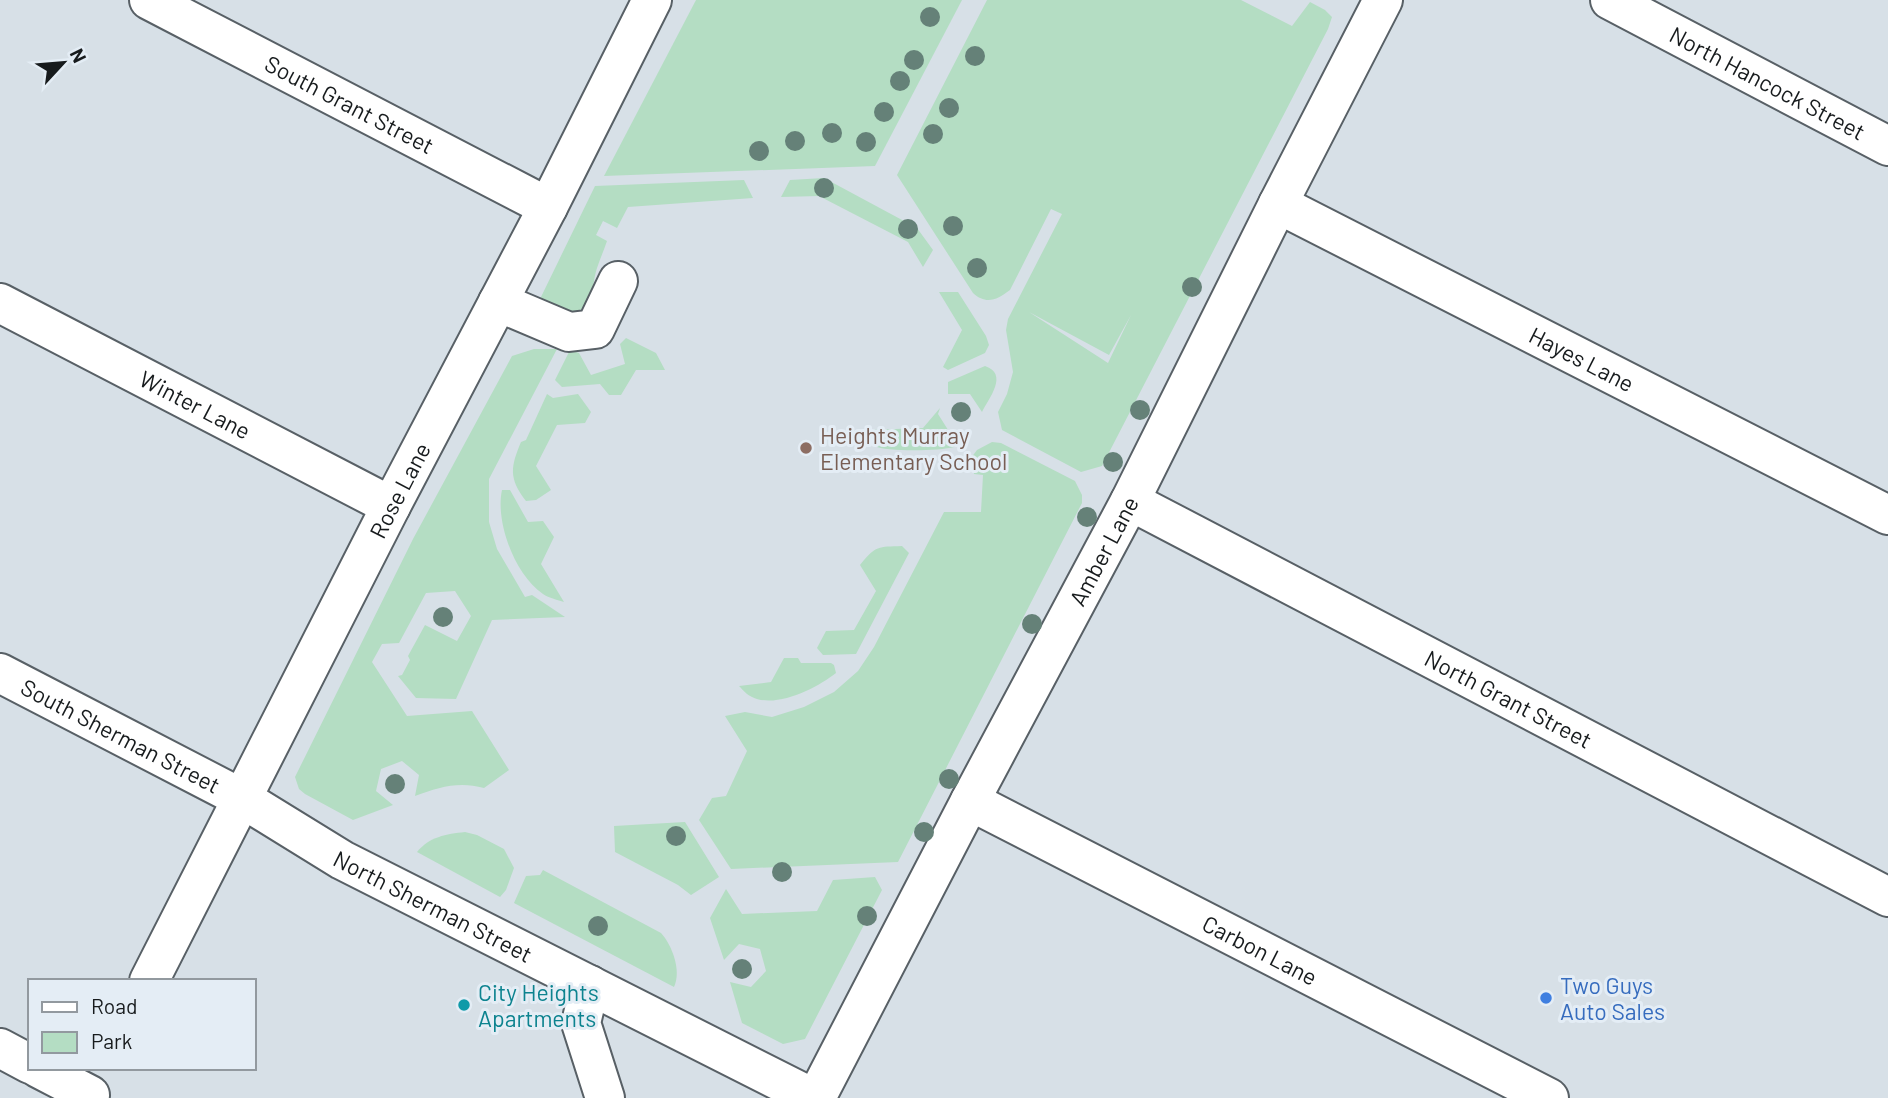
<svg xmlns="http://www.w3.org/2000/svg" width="1888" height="1098" viewBox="0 0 1888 1098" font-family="Barlow,sans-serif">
<rect width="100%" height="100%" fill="#d7e0e7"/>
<!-- green -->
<g fill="#b4ddc3" fill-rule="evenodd">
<path d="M696,0h266l-87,166 -271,10z"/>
<path d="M987,0h254l51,26 18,-24 15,8 7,7 -4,12 -226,437 -21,6 -79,-42 -4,-18 9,-18 6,-22 -7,-42 2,-11 54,-105 -11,-5 -41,81c-13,10 -24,15 -37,3l-76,-118zM1029,312l80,43 22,-40 -23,48z"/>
<path d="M824,178l93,50 16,22 -10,17 -15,-25 -89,-46 -38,1 9,-17z"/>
<path d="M744,180l9,18 -125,9 -11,21 -14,-7 -7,14 11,6c-3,9 -7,18 -10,27 -7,22 1,31 -21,45l-31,-8 -4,-8 54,-111z"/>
<path d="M939,292h19l28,44 3,9 -4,8 -37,17 -5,-3 19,-37z"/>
<path d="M626,338l30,15 9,17h-29l-15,25h-12l-9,-11 -38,3 -7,-7 15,-30 9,3 12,22 34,-11 -5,-20z"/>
<path d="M534,349h23l-68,130v43l8,27 28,48 7,-2 33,22 -73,3 -36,79 -40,-1 -18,-22 4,-1 8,-15 -2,-4 17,-31 32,16 14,-25 -16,-25 -29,2 -27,50 -17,1 -10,18 35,54 65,-5 37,59 -25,18c-25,-7 -45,-1 -69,8l4,-21 -17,-14 -21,8 -5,22 17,14 -40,15 -48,-26 -6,-5 -4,-12 118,-238 99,-183z"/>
<path d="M985,366c24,8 4,32 -3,46l-12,-18h-22v-12z"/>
<path d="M547,394l6,4 25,-4 13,18 -6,11 -28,2 -21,41 15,24 -15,10 -10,1c-18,-23 -15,-35 -5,-59l5,-2z"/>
<path d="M940,408l-2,6 12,19h21c-4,6 -9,12 -17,14 -14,4 -67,5 -80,-1l-6,-16 55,-2z"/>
<path d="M992,442l9,1 74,38 7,14v8l-184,359 -167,7 -32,-49 13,-22 14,-2 21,-45 -22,-35 20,-4 27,5 32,-10 30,-15 24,-21 16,-24 70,-135h37l2,-37 -9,-1 -3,-16 6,-8z"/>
<path d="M502,490h8l18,32 15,-1 11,16 -13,27 23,38c-6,-2 -15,-4 -21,-8 -28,-19 -48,-72 -41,-104z"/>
<path d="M902,546l7,7 -53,101 -33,1 -6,-7 9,-17 28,-1 22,-39 -16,-26c16,-20 18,-18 42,-19z"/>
<path d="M784,658h14l3,5h30l3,2 2,8c-19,15 -60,36 -84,24 -5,-2 -9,-7 -13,-11l32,-4z"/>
<path d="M685,822l34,55 -28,18 -13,-10 -63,-33 -1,-26z"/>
<path d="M465,832l12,3 27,14 10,19 -8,22 -6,7 -83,-45c12,-15 29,-18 48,-20z"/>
<path d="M543,870l118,63c11,12 21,38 13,54l-160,-84 12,-27 14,-1z"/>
<path d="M875,877l7,13 -77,149 -22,5 -41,-21 -12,-41 21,5 15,-16 -6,-22 -21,-5 -15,16 -14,-42 16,-29 16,25 75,-3 16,-31z"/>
</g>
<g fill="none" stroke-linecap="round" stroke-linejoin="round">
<!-- minor casing -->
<g stroke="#586066" stroke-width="42">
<g id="minor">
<path id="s1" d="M149,0l399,207"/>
<path id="s2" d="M1610,0l278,146"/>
<path id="s3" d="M1278,204l610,311"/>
<path d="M498,302l71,30 26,-3 23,-48"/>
<path id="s4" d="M0,303l391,203"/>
<path id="s5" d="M1130,501l758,396"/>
<path id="s6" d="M0,673l243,126 99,61 471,238"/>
<path id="s7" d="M970,801l579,297"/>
<path id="s8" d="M149,981l242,-475 157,-299 104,-207"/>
<path d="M590,985l-9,38 24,75"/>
<path d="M0,1048l30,16"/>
<path d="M38,1068l52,27"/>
<path id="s9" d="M816,1098l154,-297 160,-300 148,-297 105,-204"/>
</g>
</g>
<!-- minor -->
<use href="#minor" stroke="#fff" stroke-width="38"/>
</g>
<!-- trees -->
<g fill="#658178">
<circle cx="930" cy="17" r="10"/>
<circle cx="975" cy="56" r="10"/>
<circle cx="914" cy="60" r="10"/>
<circle cx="900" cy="81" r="10"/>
<circle cx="949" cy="108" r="10"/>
<circle cx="884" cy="112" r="10"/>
<circle cx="832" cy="133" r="10"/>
<circle cx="933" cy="134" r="10"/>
<circle cx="795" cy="141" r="10"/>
<circle cx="866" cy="142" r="10"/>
<circle cx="759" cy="151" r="10"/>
<circle cx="824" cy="188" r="10"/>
<circle cx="953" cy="226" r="10"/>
<circle cx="908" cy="229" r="10"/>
<circle cx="977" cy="268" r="10"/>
<circle cx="1192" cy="287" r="10"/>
<circle cx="1140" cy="410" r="10"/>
<circle cx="961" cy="412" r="10"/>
<circle cx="1113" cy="462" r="10"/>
<circle cx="1087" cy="517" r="10"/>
<circle cx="443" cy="617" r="10"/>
<circle cx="1032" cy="624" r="10"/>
<circle cx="949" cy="779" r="10"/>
<circle cx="395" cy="784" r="10"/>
<circle cx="924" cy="832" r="10"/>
<circle cx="676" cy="836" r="10"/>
<circle cx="782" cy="872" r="10"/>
<circle cx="867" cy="916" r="10"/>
<circle cx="598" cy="926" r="10"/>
<circle cx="742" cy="969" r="10"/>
</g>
<!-- markers -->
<circle fill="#8d6e63" stroke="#e4edf5" stroke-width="2.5" cx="806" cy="448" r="7"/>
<circle fill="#3f7fe0" stroke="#e4edf5" stroke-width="2.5" cx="1546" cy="998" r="7"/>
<circle fill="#0f9aa8" stroke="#e4edf5" stroke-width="2.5" cx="464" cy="1005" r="7"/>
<g text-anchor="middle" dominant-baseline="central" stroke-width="6" stroke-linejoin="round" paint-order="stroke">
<!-- street labels -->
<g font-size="23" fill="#171b1d" stroke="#e4edf5">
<text stroke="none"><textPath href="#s2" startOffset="178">North Hancock Street</textPath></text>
<text stroke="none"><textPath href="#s1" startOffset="226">South Grant Street</textPath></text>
<text stroke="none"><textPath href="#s3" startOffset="341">Hayes Lane</textPath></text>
<text stroke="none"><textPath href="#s4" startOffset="220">Winter Lane</textPath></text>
<text stroke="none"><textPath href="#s8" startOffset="551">Rose Lane</textPath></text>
<text stroke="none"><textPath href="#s9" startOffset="618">Amber Lane</textPath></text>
<text stroke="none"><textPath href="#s5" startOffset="427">North Grant Street</textPath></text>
<text stroke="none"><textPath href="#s6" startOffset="136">South Sherman Street</textPath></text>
<text stroke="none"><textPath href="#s6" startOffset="492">North Sherman Street</textPath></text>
<text stroke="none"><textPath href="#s7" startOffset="326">Carbon Lane</textPath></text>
</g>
<!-- education labels -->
<g font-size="23" fill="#785e54" stroke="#e4edf5" text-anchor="start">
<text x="820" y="435">Heights Murray<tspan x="820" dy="26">Elementary School</tspan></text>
</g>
<!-- shop labels -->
<g font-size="23" fill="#366cbe" stroke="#e4edf5" text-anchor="start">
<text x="1560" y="985">Two Guys<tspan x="1560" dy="26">Auto Sales</tspan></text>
</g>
<!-- culture labels -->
<g font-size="23" fill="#0d838f" stroke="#e4edf5" text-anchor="start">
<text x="478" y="992">City Heights<tspan x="478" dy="26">Apartments</tspan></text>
</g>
</g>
<!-- legend -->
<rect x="28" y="979" width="228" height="91" fill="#e4edf5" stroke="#92999f" stroke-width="2"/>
<rect x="42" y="1002" width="35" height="10" fill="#ffffff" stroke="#92999f" stroke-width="2"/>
<text x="91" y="1014" font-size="21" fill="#171b1d">Road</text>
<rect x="42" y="1032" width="35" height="21" fill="#b4ddc3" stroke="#92999f" stroke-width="2"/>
<text x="91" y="1049" font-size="21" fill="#171b1d">Park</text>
<!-- north arrow -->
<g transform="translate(63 63) rotate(64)" stroke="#e4edf5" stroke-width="5" paint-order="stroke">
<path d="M0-5L12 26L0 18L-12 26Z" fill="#171b1d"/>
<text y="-10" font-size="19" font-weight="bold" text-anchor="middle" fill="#171b1d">N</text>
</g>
</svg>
